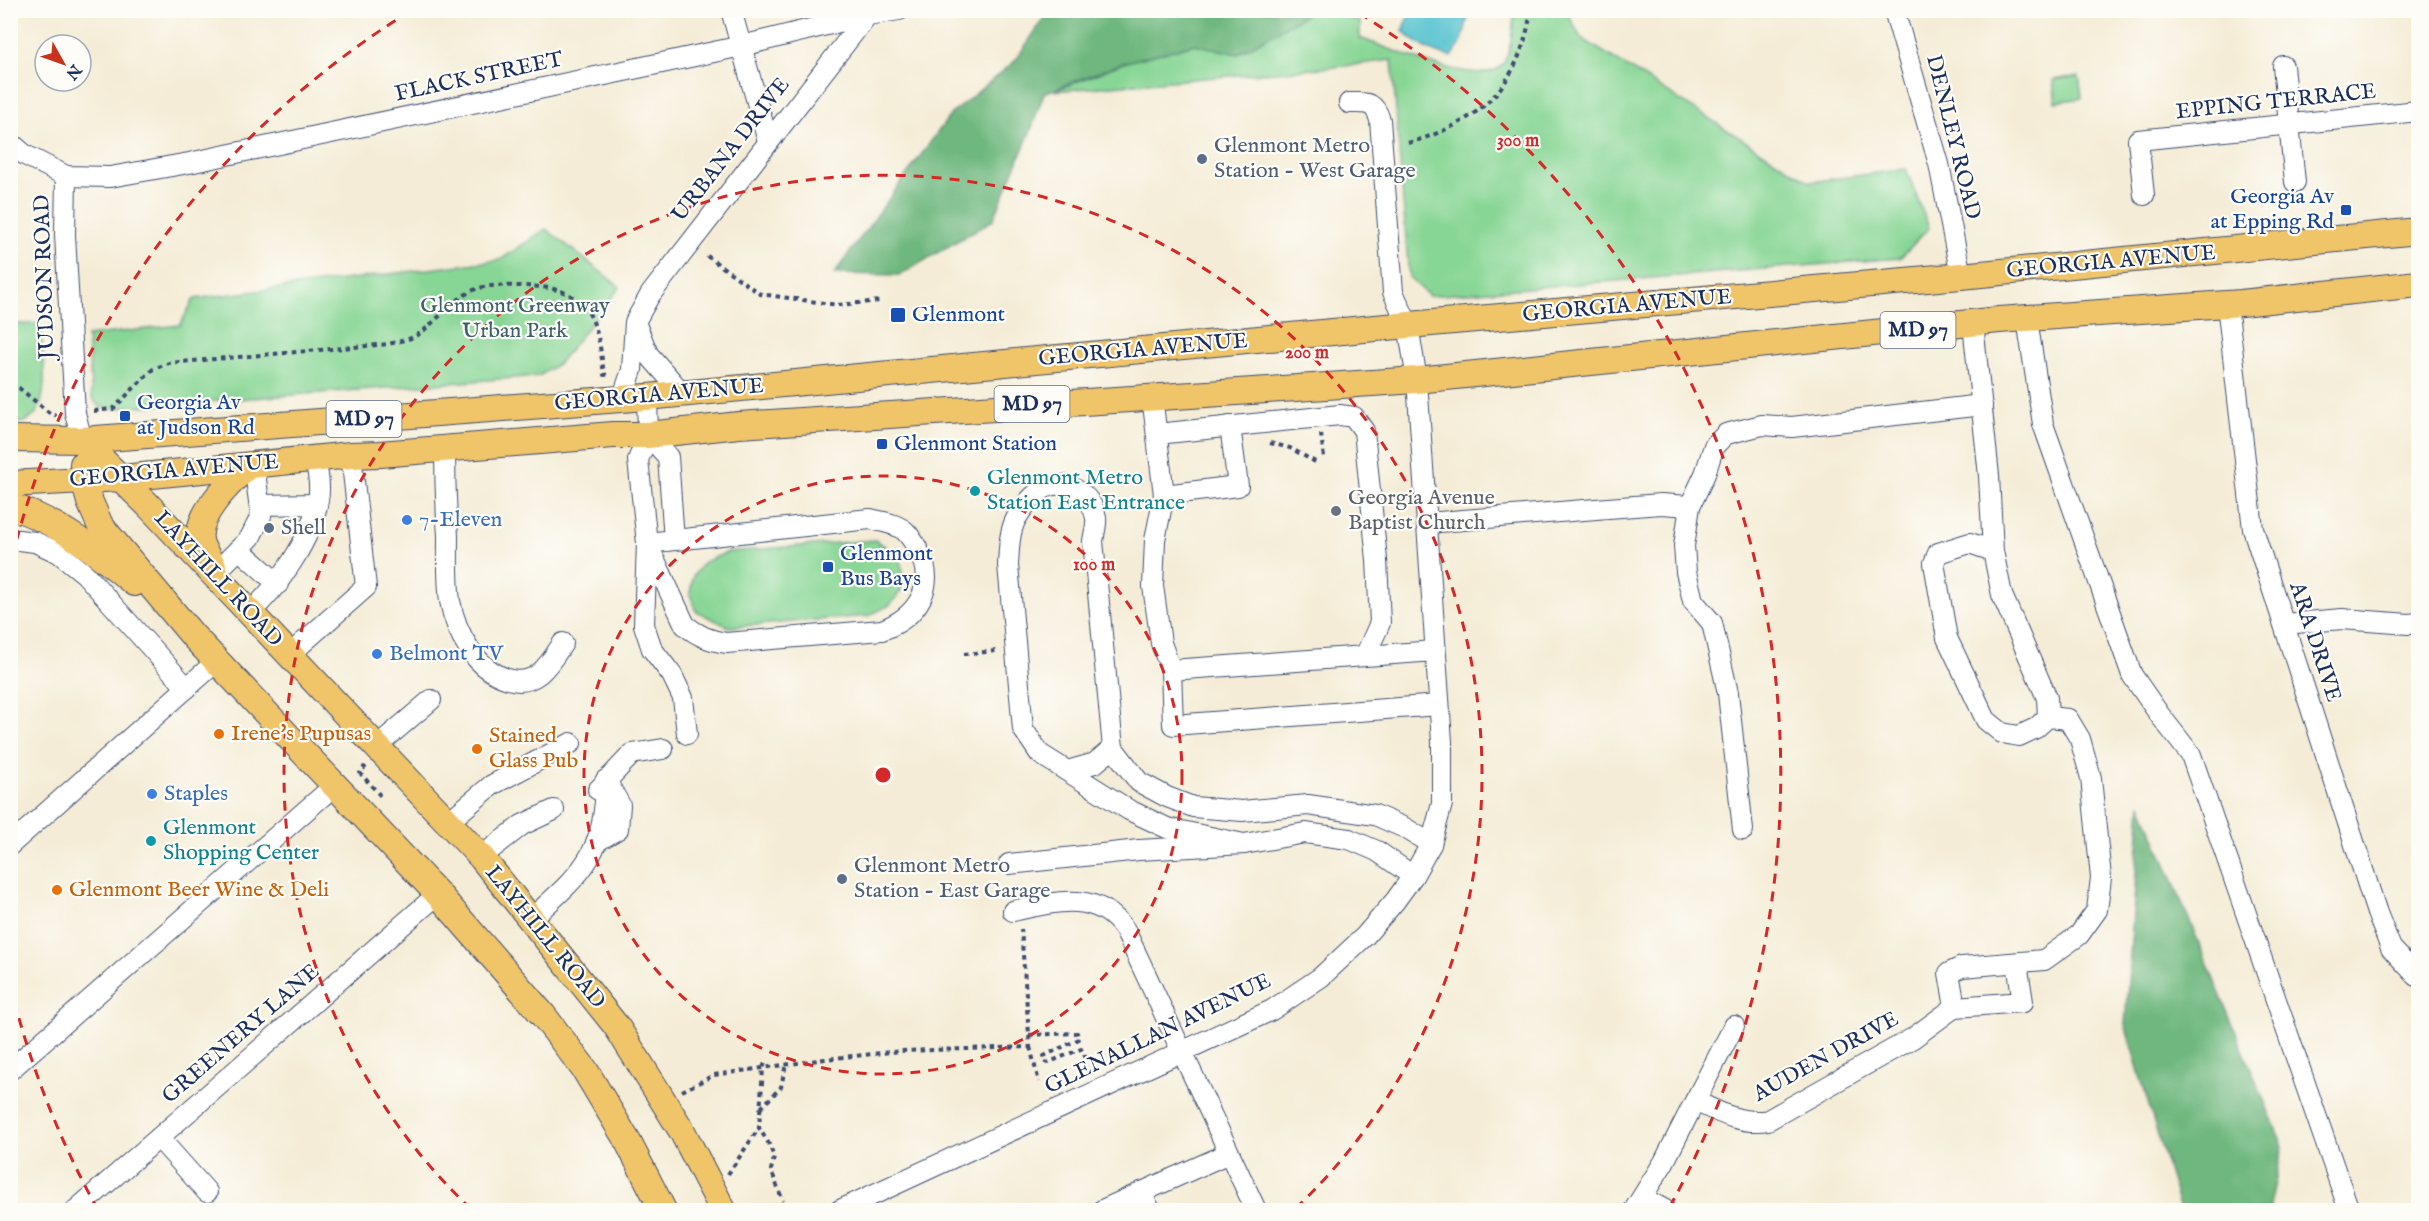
<svg xmlns="http://www.w3.org/2000/svg" width="2429" height="1221" viewBox="0 0 2429 1221" font-family="'IM FELL English',serif">
<rect width="100%" height="100%" fill="#fdfcf7"/>
<filter id="ink" filterUnits="userSpaceOnUse"><feTurbulence type="fractalNoise" baseFrequency=".0167" numOctaves="2"/><feDisplacementMap in="SourceGraphic" scale="12" xChannelSelector="R" yChannelSelector="G"/><feConvolveMatrix kernelMatrix="1 2 1 2 8 2 1 2 1" color-interpolation-filters="sRGB"/></filter>
<filter id="wash" filterUnits="userSpaceOnUse"><feTurbulence type="fractalNoise" baseFrequency=".008" numOctaves="4" result="noise"/><feDisplacementMap in="SourceGraphic" scale="24" xChannelSelector="R" yChannelSelector="G"/><feGaussianBlur stdDeviation="1.35" result="paint"/><feColorMatrix in="noise" values="0 0 0 0 0 0 0 0 0 0 0 0 0 0 0 0 0 1.4 0 .05"/><feComposite in="paint" operator="in"/></filter>
<g filter="url(#wash)">
<rect width="100%" height="100%" fill="#f4ecd6"/>
<!-- green -->
<g fill="#88d695" stroke="#52827a" stroke-width="1.5">
<path d="M1312,10c17,1 30,8 48,11v17c26,9 124,53 143,26 9,-14 9,-37 12,-53h51l15,27 229,144 96,-13 23,59 -29,30 -471,38 -20,-19 -17,-217 -47,6 -291,25 69,-28 72,-19 43,10z"/>
<path d="M2079,76l3,22 -26,4 -3,-22z"/>
<path d="M546,229l74,58 -61,76 -20,13 -431,33 -10,-3 -6,-9 -5,-61 93,-11 14,-26 306,-39z"/>
<path d="M11,324h29c2,28 18,104 -29,99z"/>
<path d="M875,540l19,12 6,9 4,15 -3,15 -11,14 -22,11 -139,11 -33,-16 -6,-17 3,-18 11,-14 24,-10z"/>
</g>
<!-- forest -->
<g fill="#6eb77e" stroke="#44736e" stroke-width="1.5">
<path d="M1049,11h263l-74,43 -43,-10 -72,19 -79,30 -13,37 -38,90 -93,55 -66,-1 117,-160 64,-53z"/>
<path d="M2141,804l142,342 -14,64h-89l-55,-185z"/>
</g>
<!-- water -->
<path fill="#57c3cf" stroke="#397996" stroke-width="1.5" d="M1411,10l52,1 5,6 -6,24 -10,16c-20,-4 -34,-12 -49,-26z"/>
</g>
<g filter="url(#ink)">
<g fill="none" stroke-linecap="round" stroke-linejoin="round">
<!-- minor casing -->
<g stroke="#3c4b70" stroke-width="22">
<g id="minor">
<path d="M731,10l37,131"/>
<path d="M1894,10l45,154 22,112"/>
<path d="M2283,66l12,116"/>
<path d="M10,142l15,13 41,21 44,1 79,-14 553,-117 125,-31 32,-5"/>
<path d="M66,176l-1,59 10,178 7,27"/>
<path d="M2144,195l-6,-55 280,-29"/>
<path d="M2227,304l26,225 124,384 14,35 26,28"/>
<path d="M2027,319l16,105 89,251 27,39 32,41 158,455"/>
<path d="M1973,324l16,152 4,75 9,44 45,103 1,19 -12,11 -17,8 -17,-3 -16,-13 -39,-82 -13,-75 4,-10 32,-10 23,8"/>
<path d="M637,327l11,27 35,40"/>
<path d="M1152,396l12,99 74,-9 -8,-60"/>
<path d="M647,397l1,38 -10,25 9,83 -3,82 8,24 20,26 11,23 4,36"/>
<path d="M622,399l10,-29 3,-48 15,-27 219,-282"/>
<path d="M1157,434l183,-19 14,2 10,14 13,129 3,63 -15,33"/>
<path d="M648,435l20,22 6,83"/>
<path d="M445,449c0,29 1,58 3,87 0,21 -1,44 2,65 6,32 25,68 58,78 28,9 42,-16 55,-36"/>
<path d="M1164,495l-9,45 -2,46 8,57 10,27 2,55 266,-20"/>
<path d="M260,505l57,-1"/>
<path d="M870,519c12,3 25,4 35,12 5,5 10,13 13,19 20,36 -1,67 -36,80l-156,13c-17,-3 -28,-7 -41,-18l-38,-82z"/>
<path d="M1427,523l181,-15 53,-4 29,2"/>
<path d="M10,539l25,3 24,11 26,21 102,114"/>
<path d="M240,550l38,34"/>
<path d="M216,572l34,-34 11,-22 -7,-51"/>
<path d="M249,613c29,-25 63,-75 69,-113 3,-13 0,-28 -3,-41"/>
<path d="M2284,624l58,-5 67,5 9,-1"/>
<path d="M289,655l77,-68 -15,-132"/>
<path d="M1171,670l264,-19"/>
<path d="M376,747l55,-47"/>
<path d="M1067,771l28,-8 18,-15"/>
<path d="M598,790l34,-36 31,-5"/>
<path d="M448,822l44,-37 79,-42"/>
<path d="M1743,830l-15,-137 -16,-70 -19,-22 -7,-29 -2,-26 6,-40 15,-32 9,-28 12,-12 36,-9 30,2 190,-22"/>
<path d="M596,842l22,-13 2,-24 -14,-25"/>
<path d="M1244,844l-77,-16 -38,-18 -89,-56 -17,-25 -15,-164c1,-15 1,-33 8,-46 5,-9 15,-22 24,-28 23,-16 52,2 56,27 1,6 -2,16 -3,23l20,207 26,34 28,15 26,10 49,4 66,-6 67,10 30,13 26,16"/>
<path d="M10,845l207,-184"/>
<path d="M481,857l41,-32 32,-15"/>
<path d="M1009,864l130,-14 105,-6 61,-11 44,6 28,12 36,25"/>
<path d="M1013,911c40,-9 85,-22 112,19l131,280"/>
<path d="M531,919c52,-47 74,-64 75,-139"/>
<path d="M1955,1007l-6,-34 13,-6 82,-7 35,-25 18,-25 4,-32 -10,-100 -11,-39 -12,-20 -20,-2"/>
<path d="M1955,1007l68,-5 -6,-39"/>
<path d="M10,1070l325,-285"/>
<path d="M1695,1101l39,-75"/>
<path d="M159,1138l48,54"/>
<path d="M1141,1192l9,18"/>
<path d="M1643,1198l22,12"/>
<path d="M76,1210l362,-316"/>
<path d="M840,1210l432,-200 49,-33 44,-41 30,-35 18,-25 18,-32 11,-40v-62l-25,-362 -9,-55 -15,-33 -13,-172c-6,-19 -13,-17 -31,-17"/>
<path d="M1102,1210l127,-57"/>
<path d="M1634,1210l30,-48 31,-61c23,11 47,24 73,19l145,-82 42,-31"/>
</g>
</g>
<!-- major casing -->
<g stroke="#3c4b70" stroke-width="28">
<g id="major">
<path d="M10,439l72,1 565,-43 717,-68 597,-53 457,-45"/>
<path d="M82,440l66,65 333,352 136,170 65,104 41,79"/>
<path d="M83,464l1,16 6,22 10,23 94,112 244,257 105,121 42,55 43,72 35,68"/>
<path d="M10,484l112,-6 229,-23 29,-1 233,-19h35l91,-10 678,-45 582,-60 242,-17 177,-19"/>
<path d="M10,506c48,15 86,45 124,77"/>
<path d="M213,566c-4,-7 -12,-18 -13,-26 -4,-26 30,-57 47,-74"/>
</g>
</g>
<!-- path -->
<g stroke="#3c4b70" stroke-width="4" stroke-dasharray="4.5 4.5" stroke-linecap="butt">
<path d="M1408,143c72,-20 112,-57 123,-133"/>
<path d="M707,256l53,38 78,11 42,-4"/>
<path d="M10,385l9,3 33,27h4"/>
<path d="M94,411l19,-2 40,-40 16,-6 220,-19c10,-3 21,-4 30,-10 19,-14 35,-36 57,-45 13,-5 32,-3 46,-3 67,0 75,30 82,89l7,-1"/>
<path d="M1321,434l3,24"/>
<path d="M1270,443l20,5 27,15"/>
<path d="M964,654l32,-3"/>
<path d="M366,769l-2,-2 -4,6 19,21 -4,4"/>
<path d="M1029,1035l48,-2 2,6 -35,17 3,7 34,-14 6,11"/>
<path d="M1030,1047l9,35"/>
<path d="M765,1063l-2,5 -4,60 10,16 5,13 -3,13 12,31"/>
<path d="M682,1091l32,-16 111,-16 76,-8 129,-4 -9,-118"/>
<path d="M761,1108l20,-21 5,-23"/>
<path d="M728,1174l31,-46"/>
</g>
<!-- minor -->
<use href="#minor" stroke="#fff" stroke-width="20"/>
<!-- major -->
<use href="#major" stroke="#f0c469" stroke-width="26"/>
</g>
</g>
<!-- distance rings -->
<g fill="none" stroke="#d62828" stroke-width="3" stroke-dasharray="10 8">
<circle cx="883" cy="775" r="299"/>
<path d="M471 1209A599 599 0 1 1 1295 1209"/>
<path d="M98 1210A898 898 0 0 1 12 992M12 558A898 898 0 0 1 407 13M1359 13A898 898 0 0 1 1668 1210"/>
</g>
<!-- markers -->
<g fill="#5c6f8a" stroke="#fdfcf7" stroke-width="2">
<circle cx="1202" cy="159" r="6"/>
<circle cx="269" cy="528" r="6"/>
<circle cx="842" cy="879" r="6"/>
</g>
<g fill="#1a4fb4" stroke="#fdfcf7" stroke-width="2">
<rect x="2340" y="204" width="12" height="12" rx="3"/>
<rect x="890" y="307" width="16" height="16" rx="3"/>
<rect x="119" y="410" width="12" height="12" rx="3"/>
<rect x="876" y="438" width="12" height="12" rx="3"/>
<rect x="822" y="561" width="12" height="12" rx="3"/>
</g>
<g fill="#0f9aa8" stroke="#fdfcf7" stroke-width="2">
<circle cx="975" cy="491" r="6"/>
<circle cx="151" cy="841" r="6"/>
</g>
<circle fill="#6b7280" stroke="#fdfcf7" stroke-width="2" cx="1336" cy="511" r="6"/>
<g fill="#3f7fe0" stroke="#fdfcf7" stroke-width="2">
<circle cx="407" cy="520" r="6"/>
<circle cx="377" cy="654" r="6"/>
<circle cx="152" cy="794" r="6"/>
</g>
<g fill="#e8710a" stroke="#fdfcf7" stroke-width="2">
<circle cx="219" cy="734" r="6"/>
<circle cx="477" cy="749" r="6"/>
<circle cx="57" cy="890" r="6"/>
</g>
<g text-anchor="middle" dominant-baseline="central" stroke-width="4.5" stroke-linejoin="round" paint-order="stroke">
<!-- shield labels -->
<g fill="#fdfcf7" stroke="#5f6c8c" stroke-width="1.5">
<rect x="1880.5" y="312" width="75" height="36" rx="4.5"/>
<rect x="994.5" y="386" width="75" height="36" rx="4.5"/>
<rect x="326.5" y="401" width="75" height="36" rx="4.5"/>
</g>
<g font-size="21" font-weight="bold" fill="#1b2f5e">
<text x="1918" y="330">MD 97</text>
<text x="1032" y="404">MD 97</text>
<text x="364" y="419">MD 97</text>
</g>
<!-- street labels -->
<g font-size="22" fill="#1b2f5e" stroke="#fdfcf7">
<text transform="translate(479 77) rotate(-12)">FLACK STREET</text>
<text transform="translate(2276 102) rotate(-6)">EPPING TERRACE</text>
<text transform="translate(1953 137) rotate(76)">DENLEY ROAD</text>
<text transform="translate(731 150) rotate(-52)">URBANA DRIVE</text>
<text transform="translate(2111 262) rotate(-5)">GEORGIA AVENUE</text>
<text transform="translate(45 277) rotate(-92)">JUDSON ROAD</text>
<text transform="translate(1627 306) rotate(-5)">GEORGIA AVENUE</text>
<text transform="translate(1143 350) rotate(-5)">GEORGIA AVENUE</text>
<text transform="translate(659 395) rotate(-5)">GEORGIA AVENUE</text>
<text transform="translate(174 471) rotate(-5)">GEORGIA AVENUE</text>
<text transform="translate(218 579) rotate(47)">LAYHILL ROAD</text>
<text transform="translate(2315 642) rotate(72)">ARA DRIVE</text>
<text transform="translate(545 937) rotate(51)">LAYHILL ROAD</text>
<text transform="translate(241 1034) rotate(-41)">GREENERY LANE</text>
<text transform="translate(1158 1034) rotate(-26)">GLENALLAN AVENUE</text>
<text transform="translate(1826 1057) rotate(-29)">AUDEN DRIVE</text>
</g>
<!-- service labels -->
<g font-size="22" fill="#4e5e75" stroke="#fdfcf7" text-anchor="start">
<text x="1214" y="146">Glenmont Metro<tspan x="1214" dy="25">Station - West Garage</tspan></text>
<text x="281" y="528">Shell</text>
<text x="854" y="866">Glenmont Metro<tspan x="854" dy="25">Station - East Garage</tspan></text>
</g>
<!-- transit labels -->
<g font-size="22" fill="#164399" stroke="#fdfcf7" text-anchor="start">
<text x="2334" y="197" text-anchor="end">Georgia Av<tspan x="2334" dy="25">at Epping Rd</tspan></text>
<text x="912" y="315">Glenmont</text>
<text x="137" y="403">Georgia Av<tspan x="137" dy="25">at Judson Rd</tspan></text>
<text x="894" y="444">Glenmont Station</text>
<text x="840" y="554">Glenmont<tspan x="840" dy="25">Bus Bays</tspan></text>
</g>
<!-- park labels -->
<g font-size="22" fill="#3c616e" stroke="#fdfcf7">
<text x="515" y="306">Glenmont Greenway<tspan x="515" dy="25">Urban Park</tspan></text>
</g>
<!-- culture labels -->
<g font-size="22" fill="#0d838f" stroke="#fdfcf7" text-anchor="start">
<text x="987" y="478">Glenmont Metro<tspan x="987" dy="25">Station East Entrance</tspan></text>
<text x="163" y="828">Glenmont<tspan x="163" dy="25">Shopping Center</tspan></text>
</g>
<!-- worship labels -->
<g font-size="22" fill="#5b616d" stroke="#fdfcf7" text-anchor="start">
<text x="1348" y="498">Georgia Avenue<tspan x="1348" dy="25">Baptist Church</tspan></text>
</g>
<!-- shop labels -->
<g font-size="22" fill="#366cbe" stroke="#fdfcf7" text-anchor="start">
<text x="419" y="520">7-Eleven</text>
<text x="389" y="654">Belmont TV</text>
<text x="164" y="794">Staples</text>
</g>
<!-- food labels -->
<g font-size="22" fill="#c56008" stroke="#fdfcf7" text-anchor="start">
<text x="231" y="734">Irene's Pupusas</text>
<text x="489" y="736">Stained<tspan x="489" dy="25">Glass Pub</tspan></text>
<text x="69" y="890">Glenmont Beer Wine &amp; Deli</text>
</g>
</g>
<circle cx="883" cy="775" r="9" fill="#d62828" stroke="#fdfcf7" stroke-width="3"/>
<g font-size="18" text-anchor="middle" font-weight="bold" fill="#d62828" stroke="#fdfcf7" stroke-width="4.5" stroke-linejoin="round" paint-order="stroke">
<text x="1518" y="146">300 m</text>
<text x="1307" y="358">200 m</text>
<text x="1094" y="570">100 m</text>
</g>
<!-- margin -->
<rect width="2429" height="1221" fill="none" stroke="#fdfcf7" stroke-width="36"/>
<!-- north arrow -->
<g transform="translate(63 63) rotate(130)"><circle r="28" fill="#fdfcf7" stroke="#a3aaba" stroke-width="1.5"/>
<path d="M0-4.5L10 22L0 15L-10 22Z" fill="#c8321e"/>
<text y="-9" font-size="16" font-weight="bold" text-anchor="middle" fill="#1b2f5e">N</text>
</g>
</svg>
